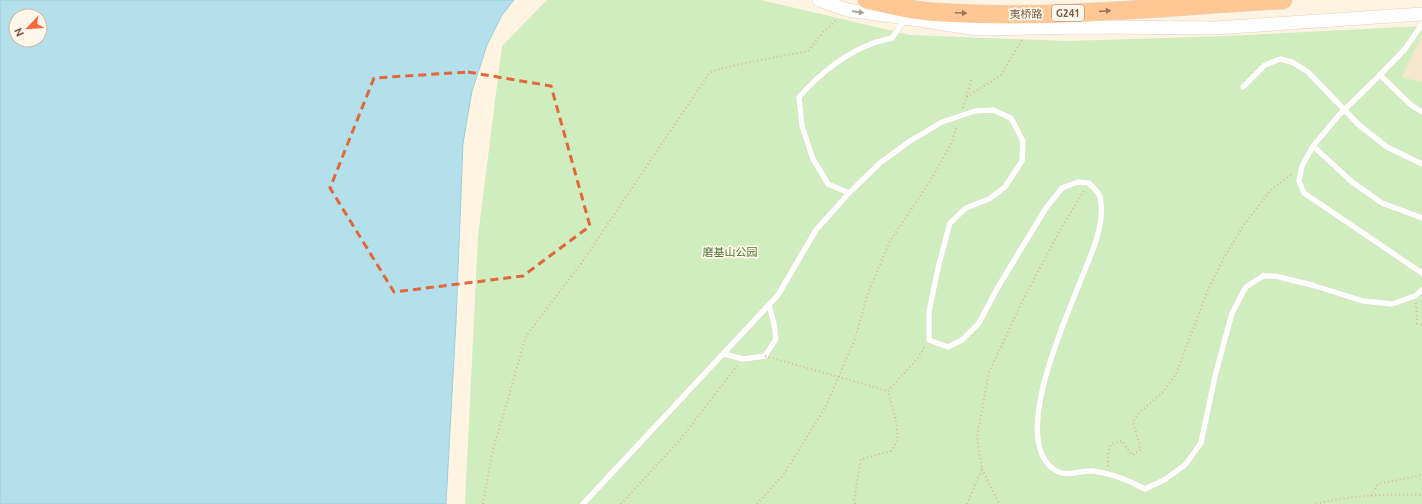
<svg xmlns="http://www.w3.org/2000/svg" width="1422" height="504" viewBox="0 0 1422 504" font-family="Ubuntu,'Noto Sans SC',sans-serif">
<rect width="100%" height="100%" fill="#fef4e1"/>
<!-- residential -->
<path fill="#f7e6ce" d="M1422,34v48l-21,-5z"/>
<!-- green -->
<path fill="#cfedbe" d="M547,0h214l149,35 157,6 160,-5 195,-10v8l-20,43 20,5v422h-957l13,-268 24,-190z"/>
<!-- water -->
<path fill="#b3e0ea" stroke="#98cfdd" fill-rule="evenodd" d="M0,0h514l-12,15 -15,30 -15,46 -9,52 -7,178 -10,183h-446zM16,16h24v24h-24z"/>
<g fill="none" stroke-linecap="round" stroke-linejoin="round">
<!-- service casing -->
<g stroke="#e4d0bc" stroke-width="6">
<g id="service">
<path d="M1422,24l-17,25 -27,28 -39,38 -26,31 -11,20 -3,15 5,12 118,80"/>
<path d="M1380,75l31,30 11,7"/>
<path d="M1243,87l22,-22 15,-6 12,3 16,10 51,53 28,22 35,17"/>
<path d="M1313,146l39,36 30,21 40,15"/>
<path d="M849,193l-21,-9 -15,-25 -11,-33 -3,-29c19,-21 45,-43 72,-53 7,-3 14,-4 21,-6l14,-20"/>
<path d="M724,354l19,5 22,-3 11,-17 -2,-15 -5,-19"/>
<path d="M583,504l195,-209 38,-65 33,-37 31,-30 30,-22 32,-19 33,-11 18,-1 18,8 12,23 -1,20 -17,26 -16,12 -23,9 -16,15 -12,45 -9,44v28l19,7 14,-7 17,-17 19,-36 48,-79 16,-20 16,-6 11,1c3,4 10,9 11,14 6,28 -10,60 -20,85 -15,39 -68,154 -28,186 13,11 27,2 41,3 17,2 37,10 52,18l19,-9 21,-15 16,-22 14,-67 17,-63 14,-26 17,-11h12l37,9 51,16 29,3 23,-8 7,-6"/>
</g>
</g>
<!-- tertiary casing -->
<g stroke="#e4d0bc" stroke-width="14">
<g id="tertiary">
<path d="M819,0l28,10 67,9"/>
<path d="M906,18l71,11 111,-2 127,1 207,-14"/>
</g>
</g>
<!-- trunk casing -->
<g stroke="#dfd7d2" stroke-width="19">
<path id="trunk" d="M867,0c22,4 46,11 68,12 116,8 232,-6 348,-12"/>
</g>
<!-- path -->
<g stroke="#dbb599" stroke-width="2" stroke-dasharray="1 3" stroke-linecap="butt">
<path d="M967,97l34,-22 21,-35"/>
<path d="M963,108l9,-30"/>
<path d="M1416,303l1,21 5,1"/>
<path d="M1108,466v-12l3,-10 11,-3 10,14 9,-5 -8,-28 7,-10 23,-20 13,-18 32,-84 17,-34 20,-33 26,-33 22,-17"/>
<path d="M982,469l17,35"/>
<path d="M1371,496l7,-12 44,-9"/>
<path d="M483,504l9,-50 34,-118 57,-75 127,-189 30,-8 68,-13 17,-21 13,-11"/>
<path d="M621,504l58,-63 58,-75"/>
<path d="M757,504l27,-30 42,-68 29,-67 13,-46 22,-52 39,-58 22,-39 6,-19"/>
<path d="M855,504l-1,-3 7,-42 30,-8 7,-11 -2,-19 -8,-30 30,-33 7,-12"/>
<path d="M967,504l15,-35 -5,-32 12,-65 35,-74 39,-73 22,-36"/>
<path d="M1316,504c34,-9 70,-10 106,-9"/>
</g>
<!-- service -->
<use href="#service" stroke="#fff" stroke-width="5.5"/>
<!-- tertiary -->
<use href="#tertiary" stroke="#fff" stroke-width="13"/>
<!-- trunk -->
<use href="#trunk" stroke="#ffc794" stroke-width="18"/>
<!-- path-bridge -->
<path stroke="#dbb599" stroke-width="2" stroke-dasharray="1 3" stroke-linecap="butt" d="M765,356l123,35"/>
</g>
<!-- one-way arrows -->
<defs><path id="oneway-solid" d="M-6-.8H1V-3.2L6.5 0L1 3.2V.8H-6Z"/></defs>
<g fill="#9a7459">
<use href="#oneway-solid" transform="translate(1105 11) rotate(-4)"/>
<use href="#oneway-solid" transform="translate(961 13) rotate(2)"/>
</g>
<use fill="#ae9b8f" href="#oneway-solid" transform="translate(858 12) rotate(8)"/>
<!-- marked area -->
<path fill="none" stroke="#e2673b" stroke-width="3" stroke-dasharray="8 5" stroke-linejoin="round" d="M468,72l83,14 39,140 -67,50 -129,16 -64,-104 44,-110z"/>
<g text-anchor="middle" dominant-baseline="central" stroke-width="3.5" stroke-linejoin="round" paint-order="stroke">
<!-- shield labels -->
<rect fill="#fff7e9" stroke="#a08876" stroke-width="1" x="1052" y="5" width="32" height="16" rx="3"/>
<g font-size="10" font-weight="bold" fill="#785945">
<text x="1068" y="13">G241</text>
</g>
<!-- street labels -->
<g font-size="11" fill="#785945" stroke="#fff7e9">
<text transform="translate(1026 14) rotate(-1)">夷桥路</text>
</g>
<!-- park labels -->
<g font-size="11" fill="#4a7a3a" stroke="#fff7e9">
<text x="730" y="252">磨基山公园</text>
</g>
</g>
<!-- north arrow -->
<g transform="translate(28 28) rotate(245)"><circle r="19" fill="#fff7e9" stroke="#c9b8a7"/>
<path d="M0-3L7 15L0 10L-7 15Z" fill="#f56a39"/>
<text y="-6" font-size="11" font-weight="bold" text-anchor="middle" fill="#785945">N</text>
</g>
</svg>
